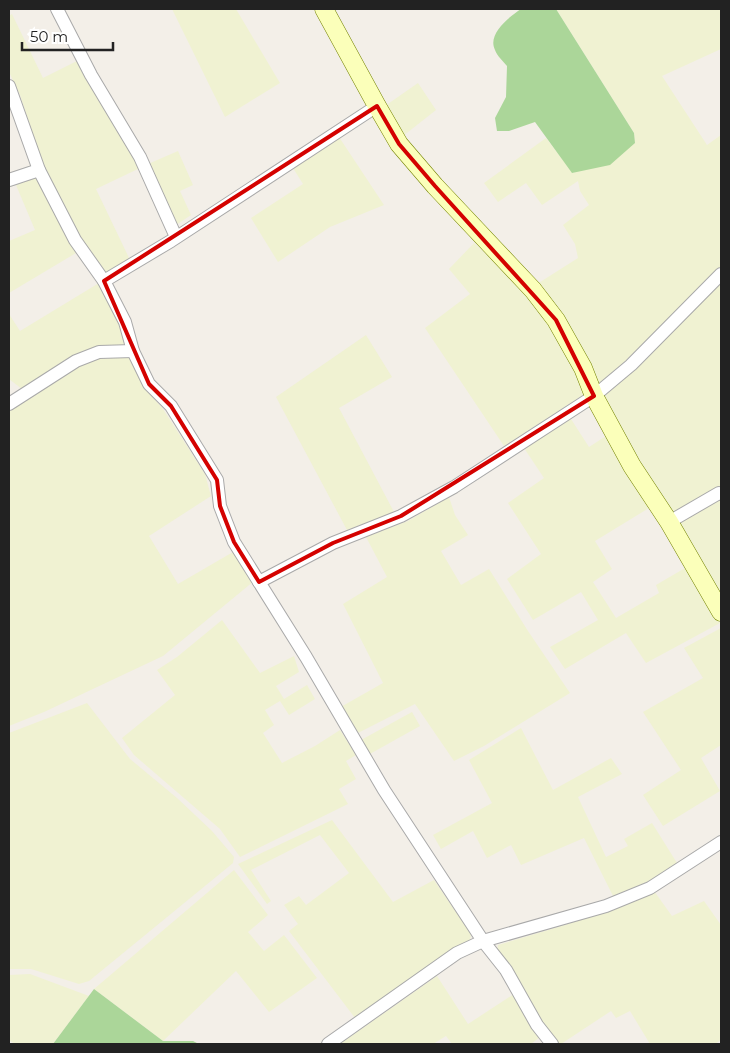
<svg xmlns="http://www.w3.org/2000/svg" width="730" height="1053" viewBox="0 0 730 1053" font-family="Montserrat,sans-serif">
<rect width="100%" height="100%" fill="#f3efe8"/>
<!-- farmland -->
<g fill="#f0f2d2">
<path d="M172,9h64l44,74 -55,34z"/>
<path d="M556,9h165v40l-59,27 45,69 14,-10v131l-120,119h-6l-58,-101 41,-26 -3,-14 -12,-19 26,-20 -9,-14 -2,-10 -36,24 -16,-22 -28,19 -14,-19 62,-45 27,35 62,-30 -1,-10z"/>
<path d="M12,14l31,64 36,-18 61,108 -44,21 34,71 -26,15 -23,-30 -36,-74 -25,-76 -11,-23v-56z"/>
<path d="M418,83l18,27 -33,26 -18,-30z"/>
<path d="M339,137l45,68 -54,22 -52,35 -27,-44 52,-34 -10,-16z"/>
<path d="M178,151l15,34 -13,6 11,24 -15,10 -28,-61z"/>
<path d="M39,177l37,76 -67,40v-52l26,-11 -19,-45z"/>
<path d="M474,243l38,35 38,45 35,66 -2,6 -79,51 -79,-118 45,-34 -21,-25z"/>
<path d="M721,281v208l-46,24 -9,-2 -65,-112 37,-32z"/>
<path d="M99,283l20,39 8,25h-28l-16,4 -61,38 -13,-10v-65l11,17z"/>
<path d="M366,335l26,42 -53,31 55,104 -47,18 -71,-133z"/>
<path d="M130,357l19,36 14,16 42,65 6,22 -62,40 29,48 55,-32 21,29 -91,75 -119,56 -35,14v-315l68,-44 19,-8z"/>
<path d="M571,419l18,28 17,-11 19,34 24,38 -54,33 17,28 -19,13 23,36 43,-25 -3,-8 29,-17 35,55 -74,40 -20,-30 -61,36 -15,-22 48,-27 -17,-28 -48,28 -26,-41 34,-25 -33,-51 36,-25 -20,-30z"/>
<path d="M449,497l6,18 13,20 -27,16 20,34 28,-16 39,62 42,62 -86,53 -30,15 -39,-57 -59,30 -17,-26 44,-25 -40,-79 44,-27 -21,-40 42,-16z"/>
<path d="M716,499h5v99l-45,-74z"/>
<path d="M222,620l38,53 34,-17 5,16 -23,14 8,13 23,-14 8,14 -26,16 -9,-14 -15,9 9,15 -11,8 19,30 33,-17 25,-16 16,25 -10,6 10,18 -17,10 9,15 -108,53 -20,-28 -86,-74 -12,-17 53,-43 -18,-25 20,-13z"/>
<path d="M721,628v117l-20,13 19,33 -57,35 -20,-31 38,-25 -38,-58 60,-34 -19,-30z"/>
<path d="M87,703l43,56 47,39 35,33 22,26 -1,6 -144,118 -10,3 -48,-15h-22v-236z"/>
<path d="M412,712l8,14 -52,29 -7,-15z"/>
<path d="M521,728l32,62 58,-32 11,16 -44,23 28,60 22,-11 -4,-7 28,-16 25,40 -30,19 -34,14 -29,-58 -63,27 -10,-20 -24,13 -14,-27 -32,18 -8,-14 59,-32 -23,-43z"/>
<path d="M332,820l61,82 41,-22 37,54 -1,6 -115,78 -66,-87 9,-7 -14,-19 15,-9 7,9 43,-32 -29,-38 -69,35 20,31 -4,3 -29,-40z"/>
<path d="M234,870l34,45 -20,17 16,19 20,-16 33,43 -48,34 -33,-41 -73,70 -69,-52z"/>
<path d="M654,891l18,25 32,-15 17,24v115l-6,4h-65l-20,-33 -14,7 -5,-7 -50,33h-4l-60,-92 1,-7 67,-20 73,-25z"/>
<path d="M30,974l59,22 -36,48h-38l-6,-4v-65z"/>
<path d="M437,976l31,48 46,-30 26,43 -9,7h-79l-6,-8 -13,8h-93z"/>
</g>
<!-- forest -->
<g fill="#abd699">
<path d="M521,9h35l78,124 1,10 -25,22 -38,8 -37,-51 -26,9h-12l-2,-13 11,-21 1,-31c-3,-4 -10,-10 -12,-16 -8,-16 14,-33 26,-41z"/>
<path d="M94,989l69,52h30l6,3h-146z"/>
</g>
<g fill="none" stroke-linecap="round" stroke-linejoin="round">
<!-- street casing -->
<g stroke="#a9a9a9" stroke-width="14">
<g id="street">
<path d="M57,9l34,66 49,82 36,80"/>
<path d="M9,86l30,84 36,70 29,41 21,41 8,29 16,33 22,22 46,74 3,26 14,36 72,115 78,133 99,151 23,29 31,55 15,19"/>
<path d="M9,180l30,-10"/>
<path d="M104,281l67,-40 206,-135"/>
<path d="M9,404l67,-43 23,-9 34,-1"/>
<path d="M669,522l50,-29 2,1"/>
<path d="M259,582l74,-39 68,-27 53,-29 140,-91 37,-31 90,-91"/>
<path d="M328,1044l129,-91 26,-12 123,-35 44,-18 71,-46"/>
</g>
</g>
<!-- secondary casing -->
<g stroke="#738200" stroke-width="19">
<path id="secondary" d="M324,9l53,97 22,38 36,42 98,104 23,30 27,48 11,28 38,70 37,56 52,90"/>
</g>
<!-- street -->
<use href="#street" stroke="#fff" stroke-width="12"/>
<!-- secondary -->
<use href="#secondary" stroke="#fbffba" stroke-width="18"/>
</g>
<!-- marked area -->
<path fill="none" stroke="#d40200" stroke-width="4" stroke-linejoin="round" d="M377,106l22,38 36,42 121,134 38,76 -193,120 -68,27 -74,39 -25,-40 -14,-36 -3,-26 -46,-74 -22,-22 -45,-103z"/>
<!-- border -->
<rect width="730" height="1053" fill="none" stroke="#222222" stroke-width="20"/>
<!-- scale -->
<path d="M22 42v8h91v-8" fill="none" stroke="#222222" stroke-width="2.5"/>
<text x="30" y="42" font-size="15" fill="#222222" stroke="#ffffff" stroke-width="4" paint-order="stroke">50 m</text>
</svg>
